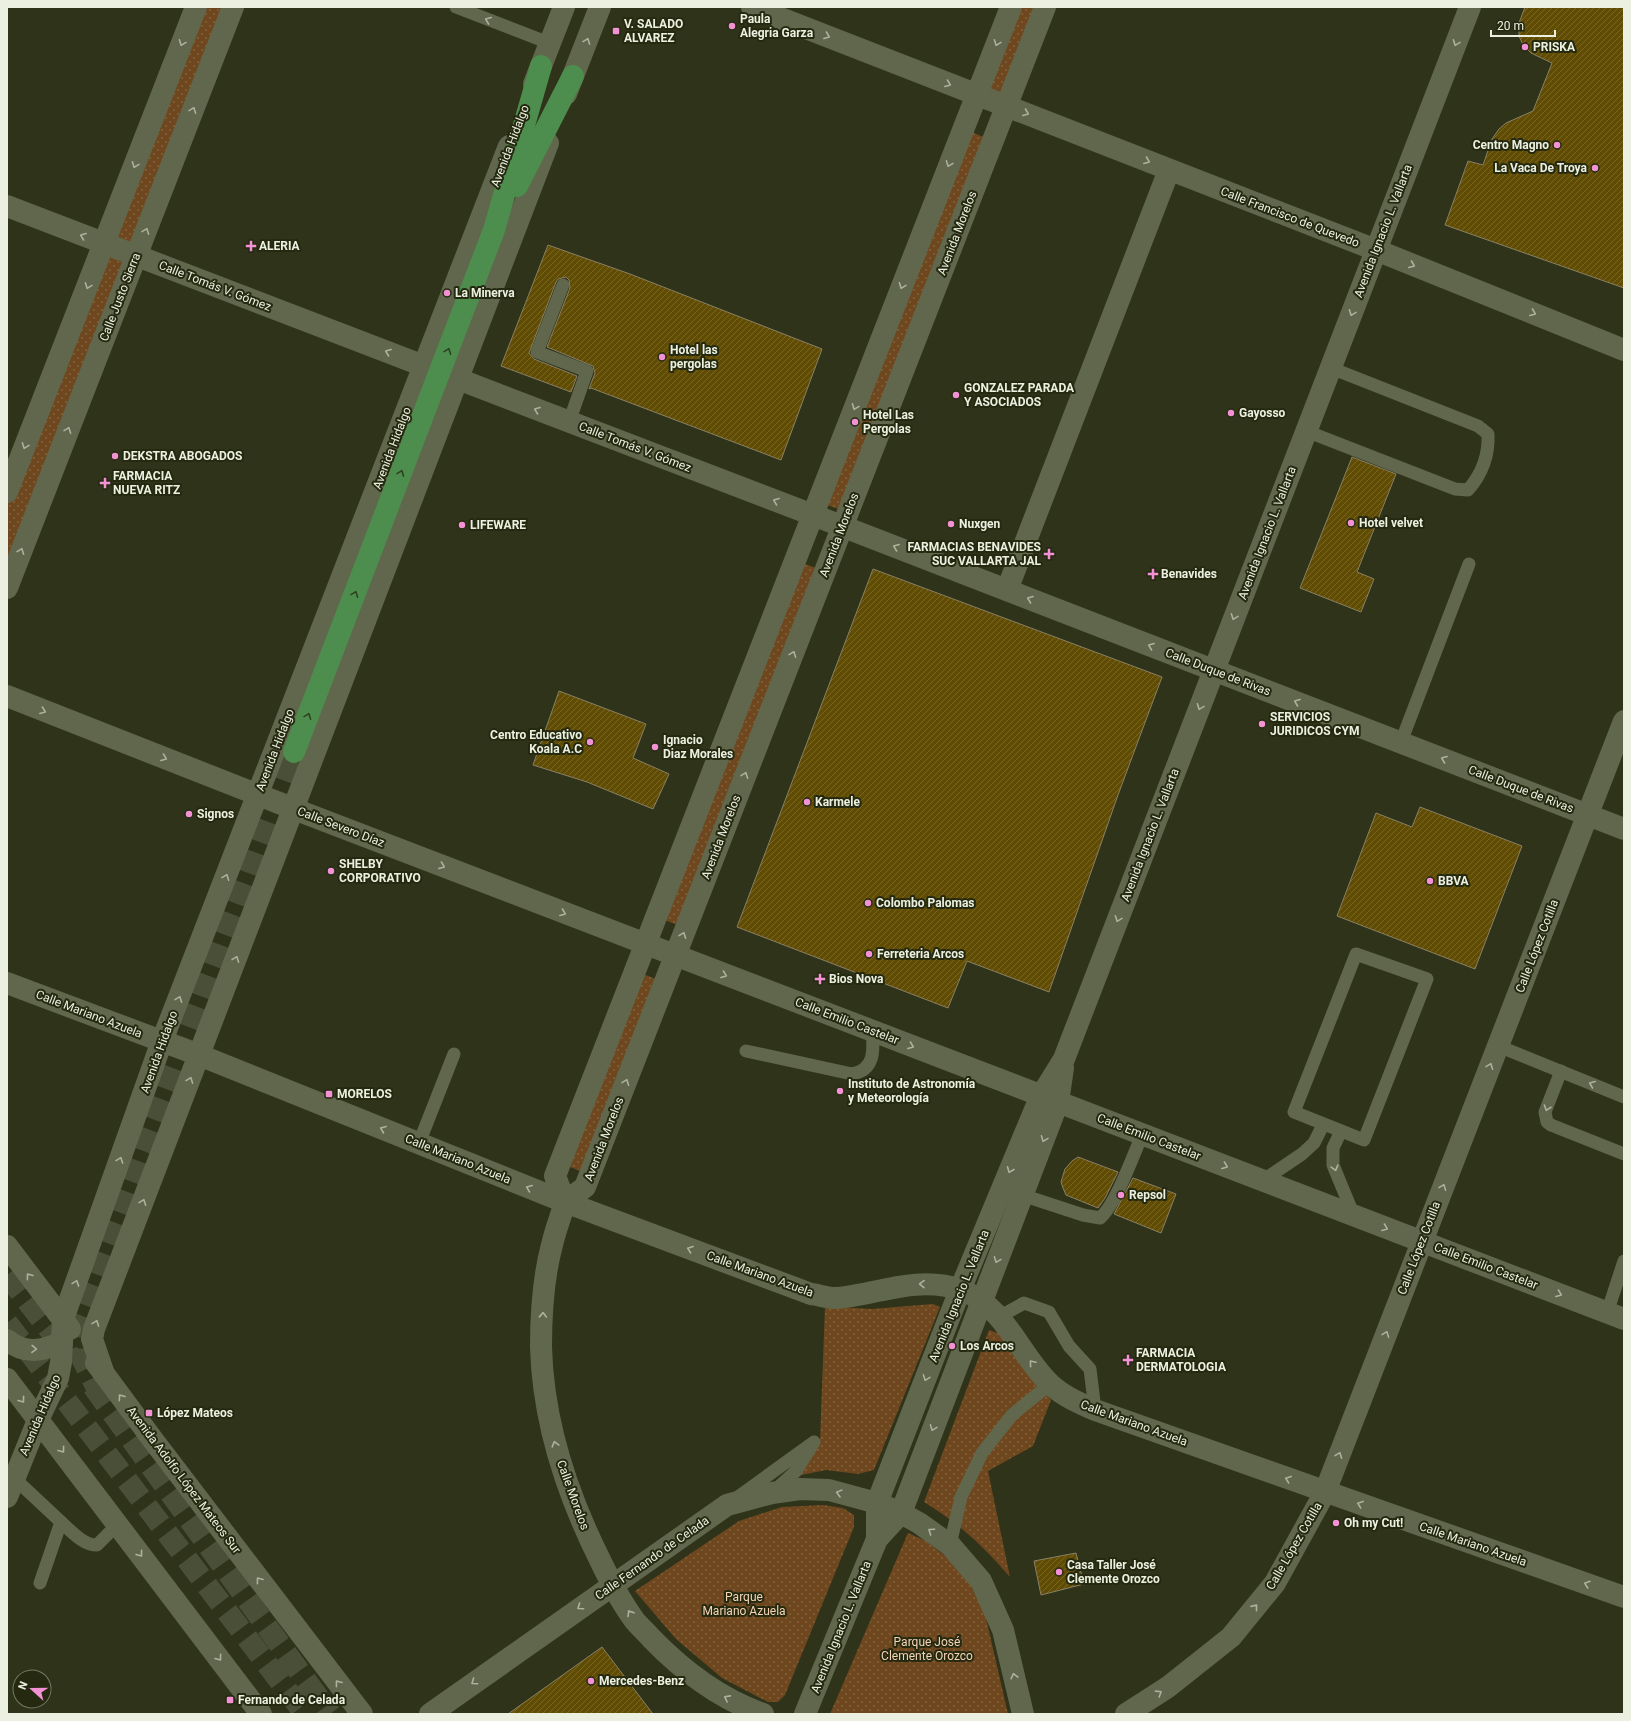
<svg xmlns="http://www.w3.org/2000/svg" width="1631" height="1721" viewBox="0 0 1631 1721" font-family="Roboto,sans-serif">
<defs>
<pattern id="park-dots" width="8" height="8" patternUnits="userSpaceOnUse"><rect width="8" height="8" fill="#6f471f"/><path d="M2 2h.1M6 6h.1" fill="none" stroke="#84623f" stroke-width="1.8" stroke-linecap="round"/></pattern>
<pattern id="building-hatch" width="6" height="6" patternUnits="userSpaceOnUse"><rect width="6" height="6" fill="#614c03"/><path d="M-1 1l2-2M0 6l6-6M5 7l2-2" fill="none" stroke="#786627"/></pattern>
</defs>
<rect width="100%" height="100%" fill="#2e331a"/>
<!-- park -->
<g fill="url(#park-dots)">
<path d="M196,7h37l-226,581v-96z"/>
<path d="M1017,7h20l-34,88 -17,-6z"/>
<path d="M969,131l17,7 -142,373 -17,-6z"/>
<path d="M802,563l17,6 -138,357 -17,-6z"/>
<path d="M643,974l13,5 -73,193 -13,-5z"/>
<path d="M933,1304l7,3 -66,163 -16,4 -32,-4 -25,5 19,-33 5,-136 46,3z"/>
<path d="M989,1330l14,5 48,65 -18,46 -45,25 22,106c-28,-32 -50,-53 -86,-75z"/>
<path d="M823,1505l20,3 11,7v12l-69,168 -7,7h-10l-46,-24 -46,-39 -41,-48 104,-70 43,-14z"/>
<path d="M908,1533l18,8 23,18 21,25 15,30 23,100h-178z"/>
</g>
<!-- building -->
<g fill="url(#building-hatch)" stroke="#8a8064">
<path d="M1525,7h99v281l-179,-63 23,-64 15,4 9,-26 7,-10 7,-6 27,-12 19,-48 -21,-10 -8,-8 -4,-9v-13z"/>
<path d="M548,245l82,29 192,75 -41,111 -190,-72 -2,1 6,-16 -2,-7 -46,-19 23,-59 -1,-8 -3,-3 -8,2 -2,3 -27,71 5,6 43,17 -6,16 -70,-26z"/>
<path d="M1352,457l44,17 -39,98 17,7 -13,33 -61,-24z"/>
<path d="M873,569l289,108 -44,118 -69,197 -82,-31 -19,47 -211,-81z"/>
<path d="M559,691l87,33 -13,34 36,16 -16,35 -66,-27 -54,-17z"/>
<path d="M1420,807l102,39 -47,123 -138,-53 39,-103 36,14z"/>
<path d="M1078,1157l40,15 -13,26 -7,10 -32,-13 -3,-7 -2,-6 4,-13 7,-8z"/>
<path d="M1133,1178l43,16 -15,39 -47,-19z"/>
<path d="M1076,1553l8,31 -43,11 -7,-34z"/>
<path d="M602,1647l51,67h-145z"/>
</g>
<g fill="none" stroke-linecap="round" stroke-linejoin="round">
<!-- primary-tunnel -->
<g stroke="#4a4f38" stroke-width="22" stroke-dasharray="22 11" stroke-linecap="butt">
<path d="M7,1275l63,81"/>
<path d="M7,1323l298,391"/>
<path d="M93,1386l237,328"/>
<path d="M102,1398l-23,-46 1,-32 214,-568"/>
</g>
<!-- lane -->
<g stroke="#61674c" stroke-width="13">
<path d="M456,7l93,36"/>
<path d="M563,285l-26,67 50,19 -18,51"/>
<path d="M1306,431l149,58 13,1c14,-16 21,-36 20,-56l-10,-8 -147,-58"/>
<path d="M1401,742l68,-178"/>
<path d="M1356,954l71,25 -63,161 -70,-28z"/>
<path d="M1498,1046l126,51"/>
<path d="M746,1051l106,23c23,-4 22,-24 20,-43"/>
<path d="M1561,1071l-16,41 2,10 4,3 73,29"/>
<path d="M1341,1131l-8,17v17l21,51"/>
<path d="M419,1143l35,-89"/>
<path d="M1262,1181l40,-27 12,-11 9,-18"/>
<path d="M1022,1195l61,20 17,3c16,-14 33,-62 42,-83"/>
<path d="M1607,1313l17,-52"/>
<path d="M999,1317l25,-14 25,9 20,34 21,23 5,41"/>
<path d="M14,1478l47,44 -21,61"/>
<path d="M738,1497l76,-55 -18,29 -23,21"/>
<path d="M61,1522c10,9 22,23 36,23l21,-21"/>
<path d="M950,1545l11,-48 21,-44 30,-38 38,-31"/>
</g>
<!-- street -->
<g stroke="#61674c" stroke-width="22">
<path d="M752,7l624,243 248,100"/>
<path d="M7,206l417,160"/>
<path d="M458,379l355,136 811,314"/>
<path d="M7,492l189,-485"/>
<path d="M7,588l226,-581"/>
<path d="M1007,590l162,-420"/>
<path d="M7,696l287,113 1330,510"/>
<path d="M7,983l197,74 361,145 246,92c8,1 17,4 24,4 11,0 23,-3 33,-5 32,-7 62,-14 93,-3 44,16 58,64 89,94 13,12 29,19 45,26l529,187"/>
<path d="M565,1202l20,-15 460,-1180"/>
<path d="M565,1202l-10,-26 456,-1169"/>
<path d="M565,1202c-4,14 -10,29 -13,43 -9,33 -11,69 -11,102 2,75 26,147 59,213 10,21 21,42 35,61 5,6 11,11 16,17 32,33 69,61 112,76"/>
<path d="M7,1497l31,-77"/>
<path d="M1126,1714l42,-27 63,-50 44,-54 50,-91 299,-771"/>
</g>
<!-- secondary -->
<g stroke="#61674c" stroke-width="22">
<path d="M534,84l30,-77"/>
<path d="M566,94l34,-87"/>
<path d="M7,1246l63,83"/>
<path d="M7,1340c18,15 36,11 55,2"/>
<path d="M96,1363l57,77 209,274"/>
<path d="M104,1374l-12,-35 2,-10 454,-1186"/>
<path d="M7,1379l254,335"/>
<path d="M38,1420l20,-42 3,-16 2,-43 99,-278 347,-895"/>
<path d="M877,1539v-36l83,-213 74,-178 7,-16 23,-37 406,-1052"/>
<path d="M430,1714l297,-209 45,-12 28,-4 29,1 48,13 24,10 18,10 31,22 31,36 22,49 20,84"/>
<path d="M805,1714l72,-175 24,-26 157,-411 5,-34"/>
</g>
<!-- primary -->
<g stroke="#4d8d4d" stroke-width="22">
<path d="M517,186l56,-110"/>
<path d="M294,752l200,-522 47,-164"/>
</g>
</g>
<!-- one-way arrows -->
<defs><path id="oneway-chevron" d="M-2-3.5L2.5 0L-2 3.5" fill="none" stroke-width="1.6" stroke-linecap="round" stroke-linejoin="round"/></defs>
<g stroke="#adb29d">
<use href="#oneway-chevron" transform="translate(488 20) rotate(-159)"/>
<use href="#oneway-chevron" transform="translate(827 36) rotate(21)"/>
<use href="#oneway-chevron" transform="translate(587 41) rotate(-69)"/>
<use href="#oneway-chevron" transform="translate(182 43) rotate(111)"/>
<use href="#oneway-chevron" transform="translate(997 43) rotate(111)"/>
<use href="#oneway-chevron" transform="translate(1456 43) rotate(111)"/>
<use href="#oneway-chevron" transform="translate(948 84) rotate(21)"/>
<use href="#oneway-chevron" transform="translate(193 110) rotate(-69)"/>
<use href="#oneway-chevron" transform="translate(1026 113) rotate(22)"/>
<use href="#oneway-chevron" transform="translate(1147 161) rotate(22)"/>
<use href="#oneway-chevron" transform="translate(949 164) rotate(111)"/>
<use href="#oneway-chevron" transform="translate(135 165) rotate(111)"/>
<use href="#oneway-chevron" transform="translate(146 231) rotate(-69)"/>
<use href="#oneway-chevron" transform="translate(83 236) rotate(-159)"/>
<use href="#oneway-chevron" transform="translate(1412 265) rotate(22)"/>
<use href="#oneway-chevron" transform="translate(88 286) rotate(111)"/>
<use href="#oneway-chevron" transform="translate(902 286) rotate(111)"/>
<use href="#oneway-chevron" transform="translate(1352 313) rotate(111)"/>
<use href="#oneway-chevron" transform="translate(1533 313) rotate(22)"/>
<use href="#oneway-chevron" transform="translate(388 352) rotate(-159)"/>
<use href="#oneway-chevron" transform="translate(855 407) rotate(111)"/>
<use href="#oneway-chevron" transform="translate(537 410) rotate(-159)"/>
<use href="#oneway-chevron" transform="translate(68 430) rotate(-69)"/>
<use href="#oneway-chevron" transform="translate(25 446) rotate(111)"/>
<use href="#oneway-chevron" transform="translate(776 501) rotate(-159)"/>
<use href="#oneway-chevron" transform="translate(896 547) rotate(-159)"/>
<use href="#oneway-chevron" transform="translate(21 551) rotate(-69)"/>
<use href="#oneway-chevron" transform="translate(1030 599) rotate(-159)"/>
<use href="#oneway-chevron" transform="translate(1234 617) rotate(111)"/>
<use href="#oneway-chevron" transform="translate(1151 646) rotate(-159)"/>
<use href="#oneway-chevron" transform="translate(793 654) rotate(-69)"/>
<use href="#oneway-chevron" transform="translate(1297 702) rotate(-159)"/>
<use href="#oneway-chevron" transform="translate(1200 707) rotate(111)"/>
<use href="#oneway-chevron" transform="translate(43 711) rotate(21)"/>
<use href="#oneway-chevron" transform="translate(164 758) rotate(21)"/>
<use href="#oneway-chevron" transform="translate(1444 759) rotate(-159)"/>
<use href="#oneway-chevron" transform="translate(745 775) rotate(-69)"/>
<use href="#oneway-chevron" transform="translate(442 866) rotate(21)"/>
<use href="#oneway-chevron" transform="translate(226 877) rotate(-69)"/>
<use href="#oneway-chevron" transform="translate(563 913) rotate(21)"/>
<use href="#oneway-chevron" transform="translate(1118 919) rotate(111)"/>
<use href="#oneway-chevron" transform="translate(683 935) rotate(-69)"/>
<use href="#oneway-chevron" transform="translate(236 959) rotate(-69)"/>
<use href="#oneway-chevron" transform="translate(724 975) rotate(21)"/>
<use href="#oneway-chevron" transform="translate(179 999) rotate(-69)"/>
<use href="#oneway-chevron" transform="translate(911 1046) rotate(21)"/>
<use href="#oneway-chevron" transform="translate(1490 1066) rotate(-69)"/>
<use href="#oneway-chevron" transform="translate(190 1080) rotate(-69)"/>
<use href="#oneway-chevron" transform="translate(626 1082) rotate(-69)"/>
<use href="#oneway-chevron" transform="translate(1592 1084) rotate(-158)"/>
<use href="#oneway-chevron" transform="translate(1547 1108) rotate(109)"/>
<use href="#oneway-chevron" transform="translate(383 1129) rotate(-158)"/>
<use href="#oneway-chevron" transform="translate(1044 1139) rotate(111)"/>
<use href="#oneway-chevron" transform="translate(120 1160) rotate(-70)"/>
<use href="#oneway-chevron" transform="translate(1225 1166) rotate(21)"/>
<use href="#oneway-chevron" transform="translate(1335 1168) rotate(74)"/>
<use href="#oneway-chevron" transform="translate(1010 1170) rotate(112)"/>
<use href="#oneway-chevron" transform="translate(1443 1187) rotate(-69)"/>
<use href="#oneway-chevron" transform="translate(529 1188) rotate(-158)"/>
<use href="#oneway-chevron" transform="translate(143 1202) rotate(-69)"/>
<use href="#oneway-chevron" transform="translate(1385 1228) rotate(21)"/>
<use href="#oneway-chevron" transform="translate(690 1249) rotate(-160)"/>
<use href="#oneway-chevron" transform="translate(997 1260) rotate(111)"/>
<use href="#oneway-chevron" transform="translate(29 1276) rotate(-127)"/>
<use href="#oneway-chevron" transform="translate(76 1283) rotate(-70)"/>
<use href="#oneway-chevron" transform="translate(922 1284) rotate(-179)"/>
<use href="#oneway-chevron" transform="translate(1559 1294) rotate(21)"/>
<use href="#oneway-chevron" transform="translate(543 1315) rotate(-88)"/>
<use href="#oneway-chevron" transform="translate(96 1323) rotate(-69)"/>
<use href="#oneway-chevron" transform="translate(1386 1334) rotate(-69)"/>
<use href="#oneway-chevron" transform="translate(34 1349) rotate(1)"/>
<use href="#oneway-chevron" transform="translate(1032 1363) rotate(-130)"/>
<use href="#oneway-chevron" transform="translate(926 1378) rotate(111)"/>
<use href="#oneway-chevron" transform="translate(121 1397) rotate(-126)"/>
<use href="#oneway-chevron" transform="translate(22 1400) rotate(53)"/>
<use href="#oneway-chevron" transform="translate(933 1428) rotate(111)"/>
<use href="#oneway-chevron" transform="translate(555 1444) rotate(-105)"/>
<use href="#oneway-chevron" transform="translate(62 1450) rotate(53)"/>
<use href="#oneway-chevron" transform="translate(1339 1455) rotate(-69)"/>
<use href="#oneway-chevron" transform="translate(1288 1479) rotate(-160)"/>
<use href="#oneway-chevron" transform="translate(839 1493) rotate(-165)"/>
<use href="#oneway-chevron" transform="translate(1360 1504) rotate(-160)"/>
<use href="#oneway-chevron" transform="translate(931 1531) rotate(-145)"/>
<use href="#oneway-chevron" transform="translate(140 1554) rotate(53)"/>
<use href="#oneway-chevron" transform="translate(259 1580) rotate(-127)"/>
<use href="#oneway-chevron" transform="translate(1587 1584) rotate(-161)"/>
<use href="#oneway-chevron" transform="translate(580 1607) rotate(145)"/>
<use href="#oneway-chevron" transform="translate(1255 1607) rotate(-51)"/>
<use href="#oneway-chevron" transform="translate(630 1613) rotate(-122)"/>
<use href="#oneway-chevron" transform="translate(219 1658) rotate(53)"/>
<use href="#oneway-chevron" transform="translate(1014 1676) rotate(-104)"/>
<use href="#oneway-chevron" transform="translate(474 1682) rotate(145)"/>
<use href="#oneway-chevron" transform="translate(338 1683) rotate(-127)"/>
<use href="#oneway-chevron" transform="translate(1159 1693) rotate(-32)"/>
<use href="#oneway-chevron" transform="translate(727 1698) rotate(-152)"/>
</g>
<g stroke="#2e421f">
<use href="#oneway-chevron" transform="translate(448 351) rotate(-69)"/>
<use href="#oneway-chevron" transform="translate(401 473) rotate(-69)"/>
<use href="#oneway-chevron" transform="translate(355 594) rotate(-69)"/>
<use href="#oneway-chevron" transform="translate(308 716) rotate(-69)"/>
</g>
<!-- markers -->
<g fill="#f391d5" stroke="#242910" stroke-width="1.5">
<circle cx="732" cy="26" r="4"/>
<rect x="612" y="27" width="8" height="8" rx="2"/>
<circle cx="1525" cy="47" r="4"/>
<circle cx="1557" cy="145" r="4"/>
<circle cx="1595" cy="168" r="4"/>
<path d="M249 240h4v4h4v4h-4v4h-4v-4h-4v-4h4z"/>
<circle cx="447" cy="293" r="4"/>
<circle cx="662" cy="357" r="4"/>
<circle cx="956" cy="395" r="4"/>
<circle cx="1231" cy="413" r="4"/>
<circle cx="855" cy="422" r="4"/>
<circle cx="115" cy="456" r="4"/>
<path d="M103 477h4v4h4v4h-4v4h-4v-4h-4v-4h4z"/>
<circle cx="1351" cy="523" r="4"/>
<circle cx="951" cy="524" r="4"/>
<circle cx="462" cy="525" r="4"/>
<path d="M1047 548h4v4h4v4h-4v4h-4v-4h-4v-4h4z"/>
<path d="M1151 568h4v4h4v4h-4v4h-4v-4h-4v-4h4z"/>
<circle cx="1262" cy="724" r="4"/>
<circle cx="590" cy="742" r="4"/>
<circle cx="655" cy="747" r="4"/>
<circle cx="807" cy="802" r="4"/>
<circle cx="189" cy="814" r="4"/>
<circle cx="331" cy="871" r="4"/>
<circle cx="1430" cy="881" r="4"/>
<circle cx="868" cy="903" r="4"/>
<circle cx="869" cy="954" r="4"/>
<path d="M818 973h4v4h4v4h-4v4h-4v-4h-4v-4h4z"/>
<circle cx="840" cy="1091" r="4"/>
<rect x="325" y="1090" width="8" height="8" rx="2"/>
<circle cx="1121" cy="1195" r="4"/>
<circle cx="952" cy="1346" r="4"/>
<path d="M1126 1354h4v4h4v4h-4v4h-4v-4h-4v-4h4z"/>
<rect x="145" y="1409" width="8" height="8" rx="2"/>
<circle cx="1336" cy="1523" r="4"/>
<circle cx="1059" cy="1572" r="4"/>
<circle cx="591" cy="1681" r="4"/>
<rect x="226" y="1696" width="8" height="8" rx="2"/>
</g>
<g text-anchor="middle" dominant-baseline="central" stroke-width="4" stroke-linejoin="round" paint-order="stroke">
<!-- poi labels -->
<g font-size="12" font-weight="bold" fill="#ecf0e0" stroke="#242910" text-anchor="start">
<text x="740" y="19">Paula<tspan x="740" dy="14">Alegria Garza</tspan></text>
<text x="624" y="24">V. SALADO<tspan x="624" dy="14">ALVAREZ</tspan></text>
<text x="1533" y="47">PRISKA</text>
<text x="1549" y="145" text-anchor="end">Centro Magno</text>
<text x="1587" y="168" text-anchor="end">La Vaca De Troya</text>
<text x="259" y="246">ALERIA</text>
<text x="455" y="293">La Minerva</text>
<text x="670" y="350">Hotel las<tspan x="670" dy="14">pergolas</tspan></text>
<text x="964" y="388">GONZALEZ PARADA<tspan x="964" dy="14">Y ASOCIADOS</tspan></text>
<text x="1239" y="413">Gayosso</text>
<text x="863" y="415">Hotel Las<tspan x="863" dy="14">Pergolas</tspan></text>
<text x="123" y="456">DEKSTRA ABOGADOS</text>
<text x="113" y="476">FARMACIA<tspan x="113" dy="14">NUEVA RITZ</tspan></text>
<text x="1359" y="523">Hotel velvet</text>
<text x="959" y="524">Nuxgen</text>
<text x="470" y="525">LIFEWARE</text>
<text x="1041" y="547" text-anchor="end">FARMACIAS BENAVIDES<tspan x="1041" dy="14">SUC VALLARTA JAL</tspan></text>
<text x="1161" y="574">Benavides</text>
<text x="1270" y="717">SERVICIOS<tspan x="1270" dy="14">JURIDICOS CYM</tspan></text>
<text x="582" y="735" text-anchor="end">Centro Educativo<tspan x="582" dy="14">Koala A.C</tspan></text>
<text x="663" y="740">Ignacio<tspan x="663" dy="14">Diaz Morales</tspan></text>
<text x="815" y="802">Karmele</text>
<text x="197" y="814">Signos</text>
<text x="339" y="864">SHELBY<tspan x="339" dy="14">CORPORATIVO</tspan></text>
<text x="1438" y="881">BBVA</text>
<text x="876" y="903">Colombo Palomas</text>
<text x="877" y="954">Ferreteria Arcos</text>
<text x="829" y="979">Bios Nova</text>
<text x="848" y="1084">Instituto de Astronomía<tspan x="848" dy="14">y Meteorología</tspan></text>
<text x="337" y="1094">MORELOS</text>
<text x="1129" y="1195">Repsol</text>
<text x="960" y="1346">Los Arcos</text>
<text x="1136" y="1353">FARMACIA<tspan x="1136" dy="14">DERMATOLOGIA</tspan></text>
<text x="157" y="1413">López Mateos</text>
<text x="1344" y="1523">Oh my Cut!</text>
<text x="1067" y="1565">Casa Taller José<tspan x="1067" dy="14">Clemente Orozco</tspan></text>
<text x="599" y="1681">Mercedes-Benz</text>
<text x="238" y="1700">Fernando de Celada</text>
</g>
<!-- street labels -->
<g font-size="12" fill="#ecf0e0" stroke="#242910">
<text transform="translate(510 146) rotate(-69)">Avenida Hidalgo</text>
<text transform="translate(1290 217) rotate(21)">Calle Francisco de Quevedo</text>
<text transform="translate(1383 231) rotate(-69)">Avenida Ignacio L. Vallarta</text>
<text transform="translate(957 233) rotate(-69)">Avenida Morelos</text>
<text transform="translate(215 286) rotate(21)">Calle Tomás V. Gómez</text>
<text transform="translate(120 297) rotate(-69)">Calle Justo Sierra</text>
<text transform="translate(635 447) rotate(21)">Calle Tomás V. Gómez</text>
<text transform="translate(392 448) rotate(-69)">Avenida Hidalgo</text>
<text transform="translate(1267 533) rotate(-69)">Avenida Ignacio L. Vallarta</text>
<text transform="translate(839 535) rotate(-69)">Avenida Morelos</text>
<text transform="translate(1218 672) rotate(21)">Calle Duque de Rivas</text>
<text transform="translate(275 750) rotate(-69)">Avenida Hidalgo</text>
<text transform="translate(1521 789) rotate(21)">Calle Duque de Rivas</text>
<text transform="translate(341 827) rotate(21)">Calle Severo Díaz</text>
<text transform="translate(1150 835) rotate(-69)">Avenida Ignacio L. Vallarta</text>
<text transform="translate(721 837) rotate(-69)">Avenida Morelos</text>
<text transform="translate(1537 946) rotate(-69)">Calle López Cotilla</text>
<text transform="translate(89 1014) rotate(21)">Calle Mariano Azuela</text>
<text transform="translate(847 1021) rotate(21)">Calle Emilio Castelar</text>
<text transform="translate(159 1052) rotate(-70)">Avenida Hidalgo</text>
<text transform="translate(1149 1137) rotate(21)">Calle Emilio Castelar</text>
<text transform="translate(604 1139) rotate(-69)">Avenida Morelos</text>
<text transform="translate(458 1159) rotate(22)">Calle Mariano Azuela</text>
<text transform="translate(1419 1248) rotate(-69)">Calle López Cotilla</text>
<text transform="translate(1486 1266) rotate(21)">Calle Emilio Castelar</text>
<text transform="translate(760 1274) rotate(20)">Calle Mariano Azuela</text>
<text transform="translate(959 1296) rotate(-68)">Avenida Ignacio L. Vallarta</text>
<text transform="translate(40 1415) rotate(-67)">Avenida Hidalgo</text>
<text transform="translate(1134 1423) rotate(20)">Calle Mariano Azuela</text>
<text transform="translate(184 1480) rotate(53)">Avenida Adolfo López Mateos Sur</text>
<text transform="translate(573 1495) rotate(70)">Calle Morelos</text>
<text transform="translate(1473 1544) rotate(19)">Calle Mariano Azuela</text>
<text transform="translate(1294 1546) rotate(-60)">Calle López Cotilla</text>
<text transform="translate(652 1558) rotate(-35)">Calle Fernando de Celada</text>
<text transform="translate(841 1627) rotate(-68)">Avenida Ignacio L. Vallarta</text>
</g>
<!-- park labels -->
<g font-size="12" fill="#f6d4b6" stroke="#242910">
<text x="744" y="1597">Parque<tspan x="744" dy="14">Mariano Azuela</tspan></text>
<text x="927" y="1642">Parque José<tspan x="927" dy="14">Clemente Orozco</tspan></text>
</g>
</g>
<!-- border -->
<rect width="1631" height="1721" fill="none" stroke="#ecf0e0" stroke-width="16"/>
<!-- north arrow -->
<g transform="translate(32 1689) rotate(291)"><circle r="19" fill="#242910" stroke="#747963"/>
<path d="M0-3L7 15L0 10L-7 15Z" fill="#f391d5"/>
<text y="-6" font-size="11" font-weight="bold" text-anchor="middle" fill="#ecf0e0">N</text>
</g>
<!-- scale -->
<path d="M1491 30v6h64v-6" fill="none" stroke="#ecf0e0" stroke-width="2"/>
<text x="1497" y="30" font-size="12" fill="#ecf0e0" stroke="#242910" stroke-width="3" paint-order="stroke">20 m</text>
</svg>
